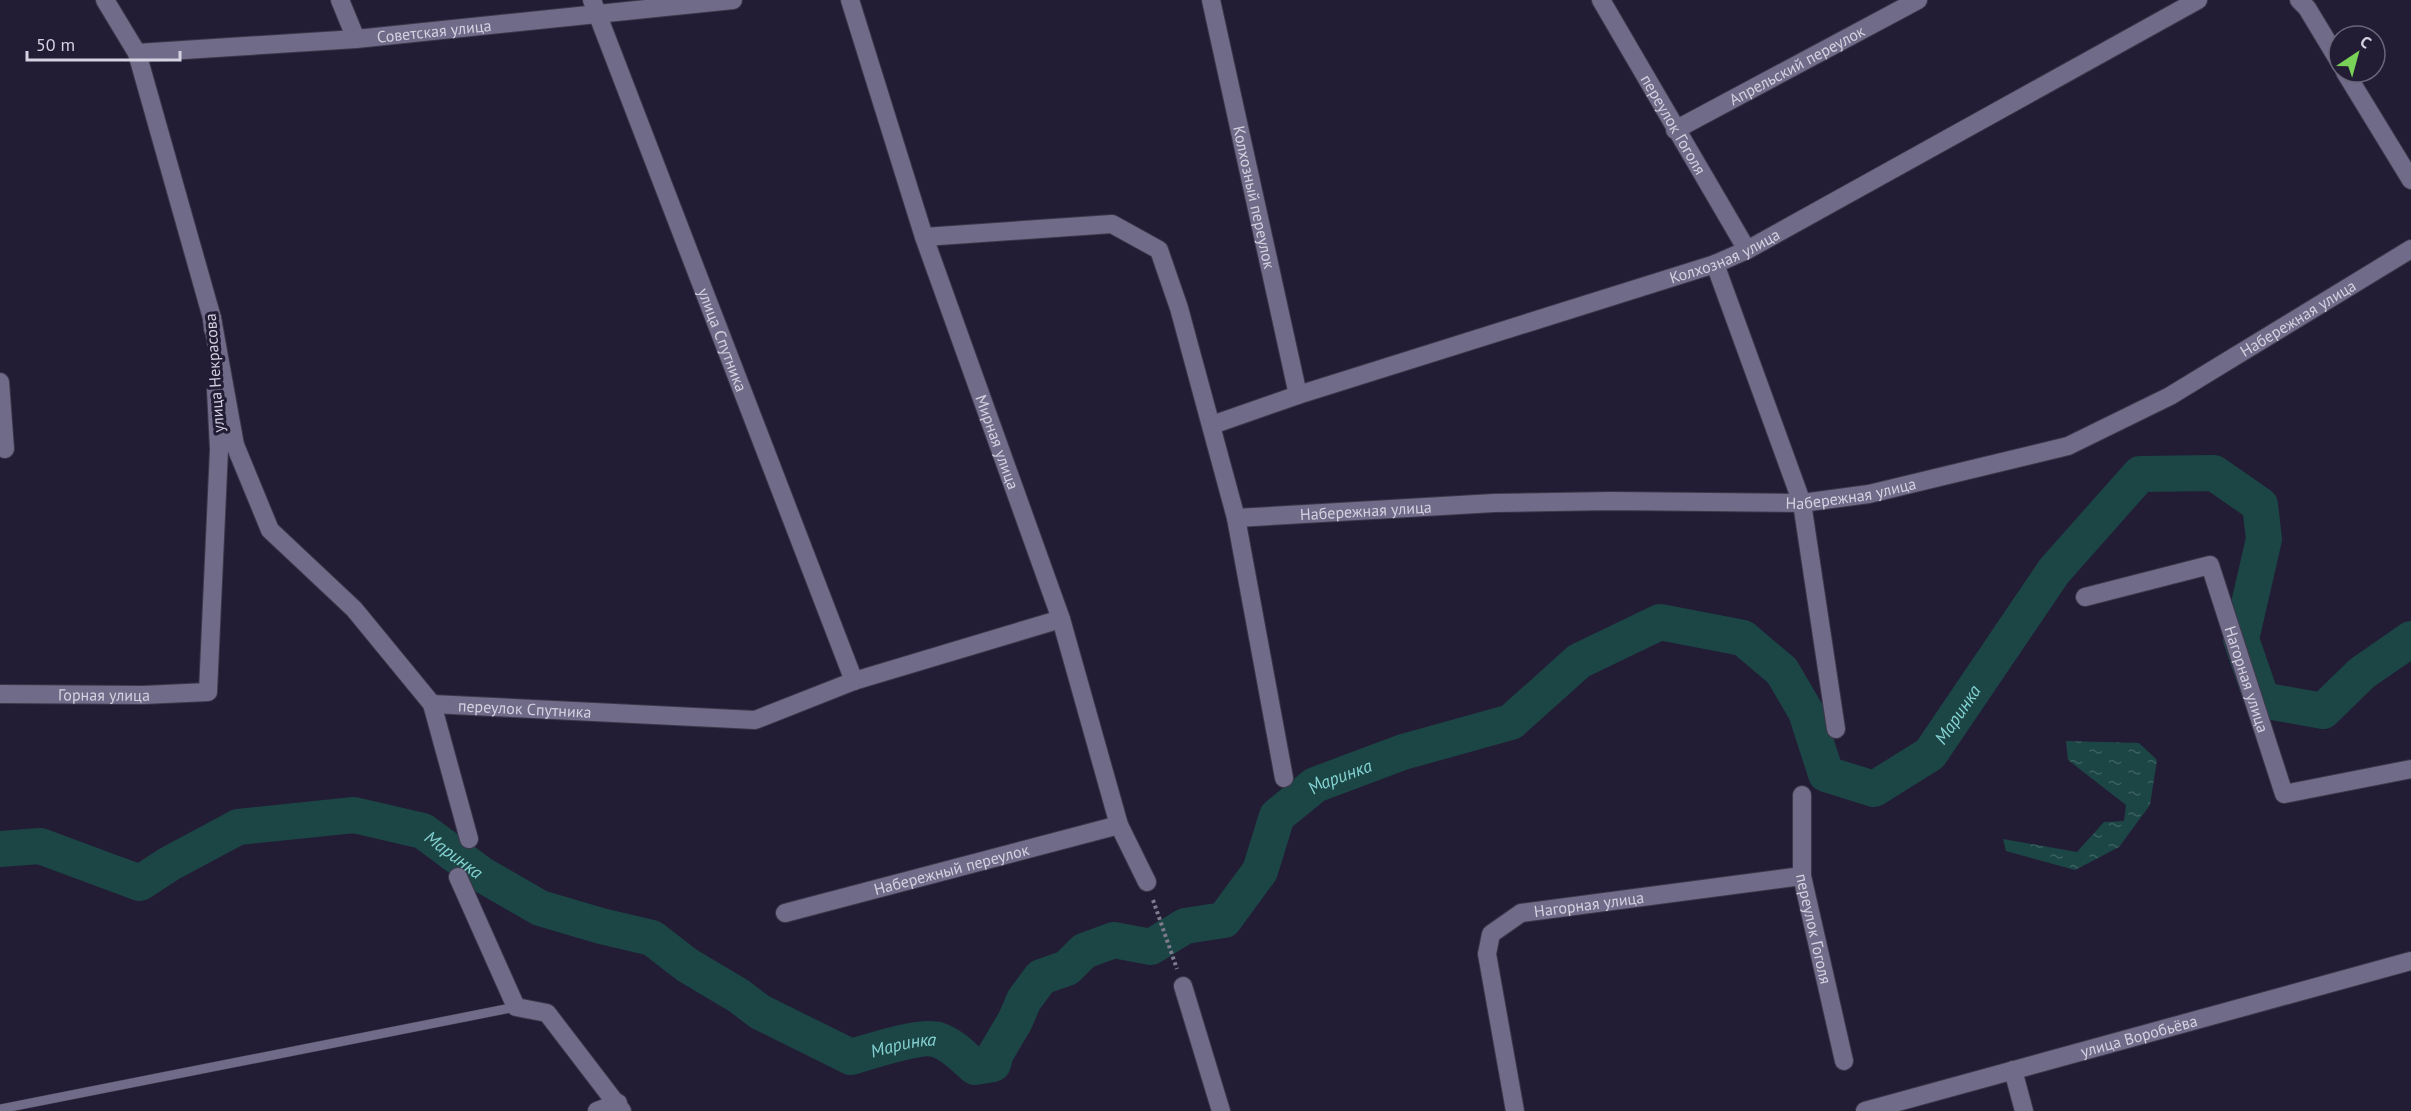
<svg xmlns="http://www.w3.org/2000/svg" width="2411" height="1111" viewBox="0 0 2411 1111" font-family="'PT Sans',sans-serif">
<defs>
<pattern id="water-ripples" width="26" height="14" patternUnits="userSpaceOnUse" patternTransform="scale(1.5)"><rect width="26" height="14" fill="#1c4646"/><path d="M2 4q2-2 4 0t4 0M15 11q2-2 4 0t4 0" fill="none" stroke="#3c6060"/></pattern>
</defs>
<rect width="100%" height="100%" fill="#221d34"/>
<!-- water -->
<path fill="url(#water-ripples)" d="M2066,741l73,2 18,17 -7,45 -31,42 -44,23 -69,-19 -3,-12 74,13 27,-30 20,-1 2,-16 -58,-45z"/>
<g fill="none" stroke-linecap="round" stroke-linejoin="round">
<!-- river -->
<path stroke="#1c4646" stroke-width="36" id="s1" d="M0,849l40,-3 100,37 29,-19 69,-37 116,-12 69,16 58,43 59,34 61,18 51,12 35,27 52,31 21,16 91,45c17,-5 72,-23 87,-17 15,5 25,17 37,27l18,-3 3,-11 19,-32 9,-21 17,-23 26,-9 17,-17 30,-11 37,7 34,-21 39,-6 36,-49 17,-55 38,-31 88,-33 108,-30 68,-61 81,-39 83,16 39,33 24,41 20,62 48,15 56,-35 124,-183 86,-97 74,-1 46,32 4,34 -23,100 21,61 61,11 39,-38 49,-34"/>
<!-- lane casing -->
<g stroke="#3c374b" stroke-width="10">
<path id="lane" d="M0,1109l516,-102"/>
</g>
<!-- street casing -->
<g stroke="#3c374b" stroke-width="20">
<g id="street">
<path d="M105,0l32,53 75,265 1,11"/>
<path d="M340,0l16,39"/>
<path id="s2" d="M592,0l262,681"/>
<path id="s3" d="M850,0l74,237 137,382 58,206 28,57"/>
<path id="s4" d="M1211,0l87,395"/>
<path id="s5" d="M1601,0l146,250"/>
<path d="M2299,0l8,8 32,53"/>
<path d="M2345,72l66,108"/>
<path id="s6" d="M1675,130l243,-130"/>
<path d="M924,237l188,-13 47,26 20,58 57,210 48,260"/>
<path d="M1715,264l87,239 34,226"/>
<path id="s7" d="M212,318l23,127 35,85 84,79 78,95 323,16 99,-39 207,-62"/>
<path d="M0,382l5,67"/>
<path id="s8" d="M1236,518l258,-15 118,-2 190,2 67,-9 199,-48 102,-50 241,-147"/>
<path id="s9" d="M2085,597l125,-32 74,229 127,-25"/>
<path id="s10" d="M0,694l143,1 65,-3 11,-243 -3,-59"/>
<path d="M432,704l37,135"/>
<path id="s11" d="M1802,795v81l42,185"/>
<path d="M458,877l58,130 31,6 75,98"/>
<path id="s12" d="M785,913l334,-88"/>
<path d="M1183,986l38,125"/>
<path d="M2013,1070l11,41"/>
<path d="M597,1111l21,-8"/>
<path id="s13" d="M1515,1111l-28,-157 4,-20 30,-21 281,-37"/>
<path id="s14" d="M1865,1111l546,-150"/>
</g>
</g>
<!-- secondary casing -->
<g stroke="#3c374b" stroke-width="20">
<g id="secondary">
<path id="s15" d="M137,53l219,-14 377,-39"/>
<path id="s16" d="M1212,425l86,-30 417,-131 32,-14 451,-250"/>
</g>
</g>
<!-- path -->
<path stroke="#7f7b8e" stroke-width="4" stroke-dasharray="3 3" stroke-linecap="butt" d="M1153,900l24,69"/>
<!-- lane -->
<use href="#lane" stroke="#706b88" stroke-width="9"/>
<!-- street -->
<use href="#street" stroke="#706b88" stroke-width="18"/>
<!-- secondary -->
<use href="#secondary" stroke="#706b88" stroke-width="18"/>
</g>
<g text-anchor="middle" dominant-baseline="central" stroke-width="6" stroke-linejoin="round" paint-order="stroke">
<!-- street labels -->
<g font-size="16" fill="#d4d1e1" stroke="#221d34">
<text stroke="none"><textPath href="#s15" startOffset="298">Советская улица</textPath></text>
<text stroke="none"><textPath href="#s6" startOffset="138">Апрельский переулок</textPath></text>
<text stroke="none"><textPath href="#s5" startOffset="144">переулок Гоголя</textPath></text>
<text stroke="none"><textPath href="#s4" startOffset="202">Колхозный переулок</textPath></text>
<text stroke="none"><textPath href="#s16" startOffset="540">Колхозная улица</textPath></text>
<text stroke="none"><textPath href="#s8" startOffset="1102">Набережная улица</textPath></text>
<text stroke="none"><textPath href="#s2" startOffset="364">улица Спутника</textPath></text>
<text transform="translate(214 373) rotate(-94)">улица Некрасова</text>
<text stroke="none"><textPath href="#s3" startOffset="466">Мирная улица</textPath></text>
<text stroke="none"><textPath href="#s8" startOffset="616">Набережная улица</textPath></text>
<text stroke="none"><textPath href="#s8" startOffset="130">Набережная улица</textPath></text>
<text stroke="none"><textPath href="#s9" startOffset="249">Нагорная улица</textPath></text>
<text stroke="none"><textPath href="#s10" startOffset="104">Горная улица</textPath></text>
<text stroke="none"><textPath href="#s7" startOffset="552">переулок Спутника</textPath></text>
<text stroke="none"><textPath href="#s12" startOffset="172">Набережный переулок</textPath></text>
<text stroke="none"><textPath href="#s13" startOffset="285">Нагорная улица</textPath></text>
<text stroke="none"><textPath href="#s11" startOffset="135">переулок Гоголя</textPath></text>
<text stroke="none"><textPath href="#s14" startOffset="284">улица Воробьёва</textPath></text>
</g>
<!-- water labels -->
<g font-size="18" font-style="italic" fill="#85d2d2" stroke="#221d34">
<text stroke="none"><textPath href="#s1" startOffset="2358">Маринка</textPath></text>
<text stroke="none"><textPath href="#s1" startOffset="1584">Маринка</textPath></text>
<text stroke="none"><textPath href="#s1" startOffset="486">Маринка</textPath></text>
<text stroke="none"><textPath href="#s1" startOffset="990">Маринка</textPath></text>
</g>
</g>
<!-- north arrow -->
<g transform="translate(2357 54) rotate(36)"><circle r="28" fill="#221d34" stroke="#696579" stroke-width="1.5"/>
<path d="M0-4.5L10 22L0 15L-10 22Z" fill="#79d157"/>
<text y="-9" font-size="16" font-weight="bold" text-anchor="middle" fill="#d4d1e1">С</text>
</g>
<!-- scale -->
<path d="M27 51v9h153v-9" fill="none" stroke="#d4d1e1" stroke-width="3"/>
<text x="36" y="51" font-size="18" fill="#d4d1e1" stroke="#221d34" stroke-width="4.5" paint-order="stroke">50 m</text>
</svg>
